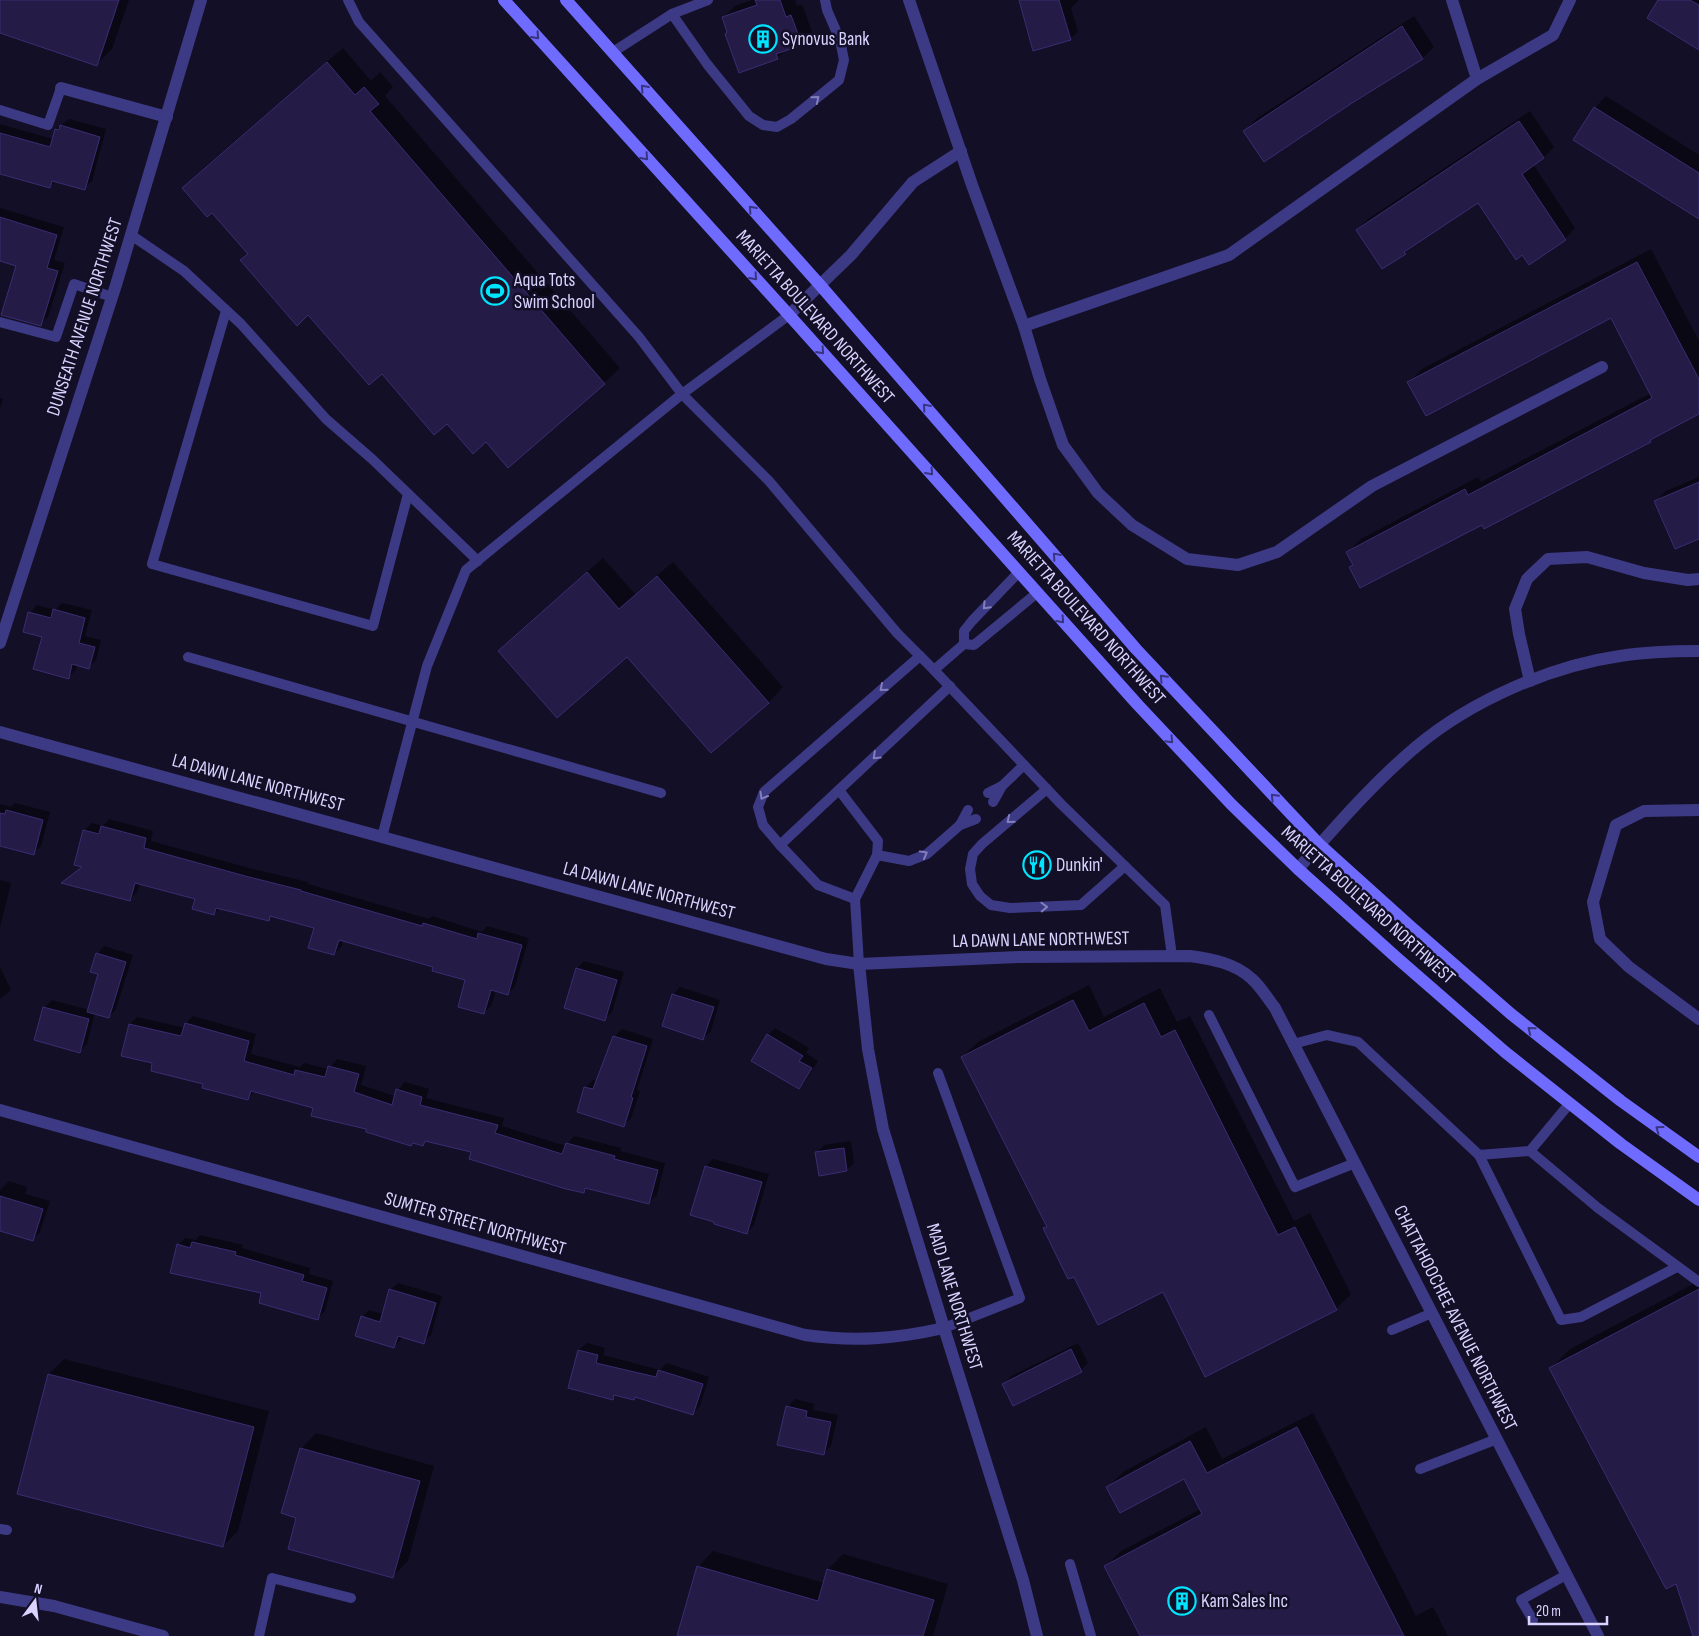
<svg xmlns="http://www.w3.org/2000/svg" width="1699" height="1636" viewBox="0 0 1699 1636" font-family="'Sofia Sans Condensed',sans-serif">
<rect width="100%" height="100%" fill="#130f26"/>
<!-- shadow -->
<g fill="#0007">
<path d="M0,0h129l-17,49 -15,15 -97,-33z"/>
<path d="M752,0h43l2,6 5,-2 10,28 -11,12 -15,5 -9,9 -37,13 -17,-53 12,-12z"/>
<path d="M1020,0h59l-8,8 7,24 -8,7z"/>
<path d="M1660,0h39v49z"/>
<path d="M1414,16l20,31 -11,11 -71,44 -107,29 11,-12z"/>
<path d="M343,48l28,33 9,-9 13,15 -8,9 235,272 -16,15 -118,58 -39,-19 -138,-108 -60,-61 -36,-42 -30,-23 15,-15z"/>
<path d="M1606,96l93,59v63l-104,-110z"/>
<path d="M1530,111l24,36 -10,10 -11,7 42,64 -10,11 -87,-38 -64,43 -9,9 -48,-23 11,-11z"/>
<path d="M69,119l37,10 -14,52 -8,7 -28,-7 -7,6 -49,-14v-49l53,15 3,-10z"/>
<path d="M0,208l64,19 -10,33 11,3 -17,54 -8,7 -22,-59 -18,-6z"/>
<path d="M1651,249l48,92v72l-45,23 -4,5 -168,82 -132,44 4,-4 -6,-11 13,-13 117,-62 3,5 170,-89 -39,-77 -203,66 13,-13z"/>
<path d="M0,398l3,1 -3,10z"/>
<path d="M1699,477v60l-43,-36 10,-10z"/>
<path d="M603,558l32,36 38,-32 110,125 -15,16 -141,-48 -128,-4 15,-15z"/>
<path d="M62,603l30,7 -7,26 16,4 -5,20 -8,7 -11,-3 -1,6 -8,7 -38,-64 7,-8 18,5z"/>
<path d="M15,803l35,9 -9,34 -8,7 -33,-9v-40l11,3z"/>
<path d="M109,819l44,12 -2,10 102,28 55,13v2l121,35 3,-3 50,16 5,-6 42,12 -14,48 -7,8 -12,-4 -5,16 -7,7 -17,-34 -33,-13 -91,-26 -1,6 -8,8 -19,-27 -43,-11 -4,3 -48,-11 -6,6 -18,-16 -56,-15 -3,9 -7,8 -66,-18 19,-16 1,-35 8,-8 11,3z"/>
<path d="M0,880l11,3 -11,44z"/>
<path d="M104,946l29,9 -17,54 -7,8 -14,-4 -8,31 -8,8 -35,-44 8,-8 37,10 10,-37 -2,-19z"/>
<path d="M584,961l40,11 -12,40 -7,7 -28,-51z"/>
<path d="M0,967l11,23 -11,9z"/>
<path d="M1089,985l15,32 56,-29 17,34 13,-6 104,205 16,-8 41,81 -15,15 -173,-19 -89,-15 -29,-46 2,-3 -85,-169 16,-15z"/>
<path d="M680,987l40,13 -9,31 -8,7 -30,-43z"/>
<path d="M193,1016l63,18 -5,20 49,13 4,-4 25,6 8,-10 29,7 -5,19 34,11 3,-6 7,-8 24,7 -3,9 78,20 -2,8 64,20 8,-10 47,12 -1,3 45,12 -8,32 -8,7 -61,-15 -5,5 -111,-40 -45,-12 -4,5 -55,-17 -54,-21 -59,-16 -7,8 -44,-16 -50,-21 -24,-38 7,-7 48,11 1,-5z"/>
<path d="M775,1028l34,20 -3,5 12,8 -12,19 -7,8 -31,-53z"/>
<path d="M622,1029l31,10 -16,51 3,1 -9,27 -8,8 -37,-39 7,-7 4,1 17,-44z"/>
<path d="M851,1141l3,22 -7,7 -30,-17 7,-8z"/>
<path d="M713,1159l56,15 -15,51 -7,8 -31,-12 -10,-55z"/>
<path d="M9,1181l18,6 -2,7 25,7 -10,31 -7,7 -33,-10v-39z"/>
<path d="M200,1235l43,10 -1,3 68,20 -1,6 24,7 -8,30 -7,7 -55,-26 -85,-47 7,-7 11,2z"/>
<path d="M1699,1281v355h-5l-17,-54 -126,-214 19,-19z"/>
<path d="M398,1283l44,13 -11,39 -8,7 -21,-6 -1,3 -7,8 -32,-30 7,-7 14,4 7,-24z"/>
<path d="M587,1343l18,5 -2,7 57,15 7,-7 42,14 -9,29 -7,8 -57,-18 -2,3 -17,-5 -4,5 -34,-49z"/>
<path d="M1078,1343l10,20 -7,7 -77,14 7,-8z"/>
<path d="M64,1359l205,52 -31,120 -15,15 -174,-172z"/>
<path d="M795,1399l19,5 -1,6 25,5 -7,31 -8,8 -36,-47z"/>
<path d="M1313,1413l103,203 17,-9 15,29h-306l-36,-70 15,-15 80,-42 -16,-32 -77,10 15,-15 83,-45 16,32z"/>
<path d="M316,1433l118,33 -26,95 -16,16 -94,-60 3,-68z"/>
<path d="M713,1551l111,32 4,-14 15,-15 105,30 -15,52h-255l20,-69z"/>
</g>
<!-- building -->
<g fill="#241b47" stroke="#3b2d73">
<path d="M0,0h119l-22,66 -97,-33z"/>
<path d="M755,0h25l6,17 5,-2 11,30 -26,9 2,5 -39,14 -14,-39 2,-2 -5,-15 35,-12z"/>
<path d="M1019,0h40l12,40 -38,11z"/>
<path d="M1658,0h32l9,5v45l-52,-32z"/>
<path d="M1402,26l21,33 -71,44 -88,59 -21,-31z"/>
<path d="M327,62l28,33 9,-8 15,17 -9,7 235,273 -97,84 -22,-26 -13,12 -26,-30 -13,11 -52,-61 -13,11 -61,-70 -11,11 -57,-66 8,-6 -36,-41 -5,4 -25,-29z"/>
<path d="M1594,107l105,66v46l-126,-79z"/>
<path d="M1519,121l25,37 -22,16 44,66 -37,25 -7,-10 -6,5 -38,-57 -74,49 2,2 -24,15 -26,-39z"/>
<path d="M60,125l40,12 -15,53 -33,-9 -2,7 -50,-14v-41l50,14 5,-18 4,1z"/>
<path d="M0,217l57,18 -10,33 11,3 -17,55 -40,-11 15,-49 -16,-5z"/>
<path d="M1637,262l62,117v35l-49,26 1,2 -167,87 -2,-4 -122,63 -11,-21 4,-2 -7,-13 119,-63 3,6 184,-97 -41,-80 -185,98 -19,-34z"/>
<path d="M1699,482v57l-24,10 -21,-48z"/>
<path d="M587,572l32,37 38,-33 112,127 -58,50 -84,-96 -70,61 -59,-67z"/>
<path d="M53,609l32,9 -6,25 16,4 -6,22 -17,-5 -3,15 -36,-10 9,-32 -19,-5 5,-20 23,6z"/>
<path d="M6,810l37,10 -9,35 -34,-9v-33l5,1z"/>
<path d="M101,826l45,12 -2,10 101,28 56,14v1l121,35 1,-3 54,16 1,-6 44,12 -14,50 -17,-5 -7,24 -26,-7 7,-27 -33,-9 1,-4 -94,-27 -5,15 -26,-7 6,-20 -44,-12 -1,5 -53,-13 -2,7 -22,-6 3,-10 -60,-16 -5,18 -69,-18 21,-16 -8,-2 9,-35 16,4z"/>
<path d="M96,953l30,9 -17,56 -22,-6 11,-38 -8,-2z"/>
<path d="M576,968l41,12 -12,41 -41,-13z"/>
<path d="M672,994l42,13 -11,33 -41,-14z"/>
<path d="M1073,1000l16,31 55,-28 17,34 14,-7 103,205 17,-8 42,83 -132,67 -42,-85 -65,33 -24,-48 -6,2 -6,-12 -19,-39 4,-1 -86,-170z"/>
<path d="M43,1007l46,12 -9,34 -46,-13z"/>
<path d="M185,1023l64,18 -5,20 50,14 1,-5 30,7 3,-11 31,8 -5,18 38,13 4,-16 26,8 -2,8 78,20 -3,8 67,21 4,-11 49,13 -1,3 44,11 -9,34 -64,-16 -1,5 -18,-4 -97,-30 2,-7 -46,-11 -2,5 -10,-3 -2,3 -45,-14v-3l-55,-13 2,-8 -62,-17 -3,9 -46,-12 1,-4 -52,-13 1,-8 -31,-7 8,-32 52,12z"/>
<path d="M767,1034l36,22 -4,5 13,7 -13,21 -48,-28z"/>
<path d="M613,1036l34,10 -16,51 2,1 -9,29 -47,-15 7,-25 9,2z"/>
<path d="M844,1148l3,23 -28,5 -4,-24z"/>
<path d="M705,1166l57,16 -15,52 -33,-10v-2l-24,-7z"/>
<path d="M0,1196l43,13 -10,32 -33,-10z"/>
<path d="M192,1242l44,10 -1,3 69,20 -2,6 25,7 -9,32 -59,-17 2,-10 -91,-20 7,-29 13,4z"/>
<path d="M389,1289l47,14 -12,41 -26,-8 -4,12 -39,-12 6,-20 19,6z"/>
<path d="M1699,1289v347h-6l-17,-52 -10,5 -117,-221z"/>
<path d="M1071,1349l11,23 -69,34 -11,-22z"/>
<path d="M578,1350l20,5 -2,8 60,14 2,-7 45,14 -10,31 -58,-18 -1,3 -20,-5 -1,5 -45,-12z"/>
<path d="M48,1374l206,53 -31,120 -206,-53z"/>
<path d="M786,1406l21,5 -1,6 25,5 -7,33 -47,-10z"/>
<path d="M1297,1427l107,209h-264l-36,-70 98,-52 -18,-35 -64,34 -14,-26 84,-46 17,32z"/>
<path d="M300,1448l120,33 -27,97 -105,-29 8,-31 -15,-5z"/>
<path d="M697,1566l121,35 9,-32 107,31 -11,36h-246z"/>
</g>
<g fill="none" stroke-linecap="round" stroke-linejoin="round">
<!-- lane -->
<g stroke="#3d3a85" stroke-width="10">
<path d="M348,0l11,22 280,315 43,57 107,-79"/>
<path d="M672,14l35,50 42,52 14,9 14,2 14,-8 48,-39 5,-20 -4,-20 -13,-30 -2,-10"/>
<path d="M613,52l59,-38 36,-14"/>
<path d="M0,110l48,15 13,-37"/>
<path d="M131,235l53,36 57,53 85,95 46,40 106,102"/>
<path d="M226,311l-74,253 221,62 35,-132"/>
<path d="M0,322l56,15 18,-53 38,13"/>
<path d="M964,644v-13l8,-10 47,-49"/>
<path d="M188,657l473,136"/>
<path d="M934,670l127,134 104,101 7,51"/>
<path d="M1047,789l-65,55 -9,10 -3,15 2,15 8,12 11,9 19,3 71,-3 44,-39"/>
<path d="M839,790l39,51 -1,14 -22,44 4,65"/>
<path d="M988,793l14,-7 22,-21"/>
<path d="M993,802l9,-16"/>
<path d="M960,825l16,-6"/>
<path d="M382,837l45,-171 39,-96 216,-176 87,87 128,152 37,37 30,-26 10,1 63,-52"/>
<path d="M780,845l170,-159"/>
<path d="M877,855l32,6 18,-7 33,-29 8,-15"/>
<path d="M855,899l-37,-14 -38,-40 -17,-20 -5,-18 6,-15 156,-136"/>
<path d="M1209,1015l86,172 60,-24"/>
<path d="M1293,1044l34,-9 31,7 121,113 51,-4"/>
<path d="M938,1073l82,225 -76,30"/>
<path d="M1570,1103l-40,48 68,57 101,74"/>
<path d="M1479,1155l82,165 20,-3 96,-50"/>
<path d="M1392,1330l40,-17"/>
<path d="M1420,1469l77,-30"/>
<path d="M0,1529l7,1"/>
<path d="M1070,1564l21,72"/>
<path d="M1533,1620l-12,-20 45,-25"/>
<path d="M259,1636l13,-58 79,20"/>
</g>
<!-- street -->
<g stroke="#3d3a85" stroke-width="12">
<path d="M909,0l63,185 52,141 16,53 23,66 35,48 34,32 55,34 51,6 39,-13 95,-66 230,-119"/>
<path d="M1452,0l25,79"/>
<path d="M61,88l106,29"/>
<path d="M789,315l62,-60 62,-73 48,-31"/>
<path d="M1024,326l205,-71 248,-176 76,-44 17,-35"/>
<path d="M0,643l116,-358 85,-285"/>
<path d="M1530,681l-11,-47 -4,-25 12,-30 21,-20 39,-2 57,16 44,7 11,-1"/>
<path d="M0,732l826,227 33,5 160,-7 171,-1c22,3 45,7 62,23 9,8 16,20 23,29l323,628"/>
<path d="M1699,810l-55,1 -28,14 -23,77 7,37 29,28 70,52"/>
<path d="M1298,869c38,-43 75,-86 119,-123 54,-45 133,-80 203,-90 26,-4 52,-5 79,-5"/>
<path d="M859,964l9,85 15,80 61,199 79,252 14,56"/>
<path d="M0,1110l805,225c50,7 90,4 139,-7"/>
<path d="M0,1597l54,9 109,30"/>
</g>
<!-- secondary -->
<g stroke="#6f6bff" stroke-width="12">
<path d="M504,0l285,315 349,390 93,99 67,65 99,89 108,94 116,92 78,56"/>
<path d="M566,0l254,285 316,364 184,196 91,82 100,87 110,87 78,56"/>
</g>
</g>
<!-- one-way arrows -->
<defs><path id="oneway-chevron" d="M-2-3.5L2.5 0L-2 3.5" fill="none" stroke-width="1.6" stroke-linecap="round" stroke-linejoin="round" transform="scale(1.25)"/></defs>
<g stroke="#38347d">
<use href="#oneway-chevron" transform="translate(536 36) rotate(48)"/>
<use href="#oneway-chevron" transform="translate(644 88) rotate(-132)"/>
<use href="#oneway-chevron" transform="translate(645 157) rotate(48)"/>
<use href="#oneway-chevron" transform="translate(752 209) rotate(-132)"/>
<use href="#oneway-chevron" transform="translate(754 277) rotate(48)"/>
<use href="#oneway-chevron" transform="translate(821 351) rotate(48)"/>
<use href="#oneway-chevron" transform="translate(926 407) rotate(-131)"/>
<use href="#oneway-chevron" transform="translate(930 472) rotate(48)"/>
<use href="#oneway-chevron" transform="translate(1056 556) rotate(-131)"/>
<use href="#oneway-chevron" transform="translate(1061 620) rotate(48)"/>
<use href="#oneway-chevron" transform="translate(1163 678) rotate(-133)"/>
<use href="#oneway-chevron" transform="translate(1170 740) rotate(47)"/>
<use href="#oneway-chevron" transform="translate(1274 797) rotate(-134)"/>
<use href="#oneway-chevron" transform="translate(1531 1030) rotate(-141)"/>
<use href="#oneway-chevron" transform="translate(1659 1129) rotate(-144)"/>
</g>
<g stroke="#837fbc">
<use href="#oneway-chevron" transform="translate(816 99) rotate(-39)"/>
<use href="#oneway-chevron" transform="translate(986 606) rotate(134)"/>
<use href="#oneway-chevron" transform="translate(883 688) rotate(139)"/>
<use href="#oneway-chevron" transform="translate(876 756) rotate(137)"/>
<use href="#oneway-chevron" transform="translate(763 796) rotate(120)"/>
<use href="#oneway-chevron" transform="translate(1010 820) rotate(140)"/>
<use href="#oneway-chevron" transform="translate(924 854) rotate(-29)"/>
<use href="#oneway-chevron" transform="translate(1044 907) rotate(-2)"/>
</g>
<!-- icons -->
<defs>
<g id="building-ring" transform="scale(1.4375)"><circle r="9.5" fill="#130f26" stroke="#00e5ff" stroke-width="1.5"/><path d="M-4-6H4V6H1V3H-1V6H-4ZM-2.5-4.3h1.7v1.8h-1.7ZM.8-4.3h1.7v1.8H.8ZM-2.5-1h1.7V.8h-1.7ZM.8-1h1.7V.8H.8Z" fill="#00e5ff"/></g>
<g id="stadium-ring" transform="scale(1.4375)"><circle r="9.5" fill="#130f26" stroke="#00e5ff" stroke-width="1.5"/><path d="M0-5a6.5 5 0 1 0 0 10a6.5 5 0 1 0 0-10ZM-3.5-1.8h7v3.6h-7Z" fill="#00e5ff"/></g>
<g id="restaurant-ring" transform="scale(1.4375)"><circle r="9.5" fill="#130f26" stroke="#00e5ff" stroke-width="1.5"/><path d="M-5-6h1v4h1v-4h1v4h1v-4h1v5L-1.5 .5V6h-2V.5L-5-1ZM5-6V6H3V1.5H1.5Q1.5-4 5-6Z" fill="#00e5ff"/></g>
</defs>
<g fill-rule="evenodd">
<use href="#building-ring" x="763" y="39"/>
<use href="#stadium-ring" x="495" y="291"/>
<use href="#restaurant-ring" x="1037" y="865"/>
<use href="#building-ring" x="1182" y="1601"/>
</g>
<g text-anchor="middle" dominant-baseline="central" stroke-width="5" stroke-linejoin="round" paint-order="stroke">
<!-- poi labels -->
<g font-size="19" fill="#d9d4ff" stroke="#130f26" text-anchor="start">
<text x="782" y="39">Synovus Bank</text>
<text x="514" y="280">Aqua Tots<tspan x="514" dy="22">Swim School</tspan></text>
<text x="1056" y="865">Dunkin'</text>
<text x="1201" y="1601">Kam Sales Inc</text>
</g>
<!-- street labels -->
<g font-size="19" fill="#d9d4ff" stroke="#130f26">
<text transform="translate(85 317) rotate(-72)">DUNSEATH AVENUE NORTHWEST</text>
<text transform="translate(815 317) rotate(48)">MARIETTA BOULEVARD NORTHWEST</text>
<text transform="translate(1086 618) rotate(48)">MARIETTA BOULEVARD NORTHWEST</text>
<text transform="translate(258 783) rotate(15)">LA DAWN LANE NORTHWEST</text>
<text transform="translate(649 891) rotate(15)">LA DAWN LANE NORTHWEST</text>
<text transform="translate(1368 905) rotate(42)">MARIETTA BOULEVARD NORTHWEST</text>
<text transform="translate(1041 940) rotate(-1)">LA DAWN LANE NORTHWEST</text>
<text transform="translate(475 1224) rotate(16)">SUMTER STREET NORTHWEST</text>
<text transform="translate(954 1297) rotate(73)">MAID LANE NORTHWEST</text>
<text transform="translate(1455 1318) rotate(63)">CHATTAHOOCHEE AVENUE NORTHWEST</text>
</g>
</g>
<!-- north arrow -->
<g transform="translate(35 1601) rotate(15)" stroke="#130f26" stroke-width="4" paint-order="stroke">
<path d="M0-4L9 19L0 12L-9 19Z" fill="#d9d4ff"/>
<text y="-8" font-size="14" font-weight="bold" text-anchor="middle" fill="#d9d4ff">N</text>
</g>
<!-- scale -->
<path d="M1529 1616v8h78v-8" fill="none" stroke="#d9d4ff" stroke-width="2.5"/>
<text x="1536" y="1616" font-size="15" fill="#d9d4ff" stroke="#130f26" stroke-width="4" paint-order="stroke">20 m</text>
</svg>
